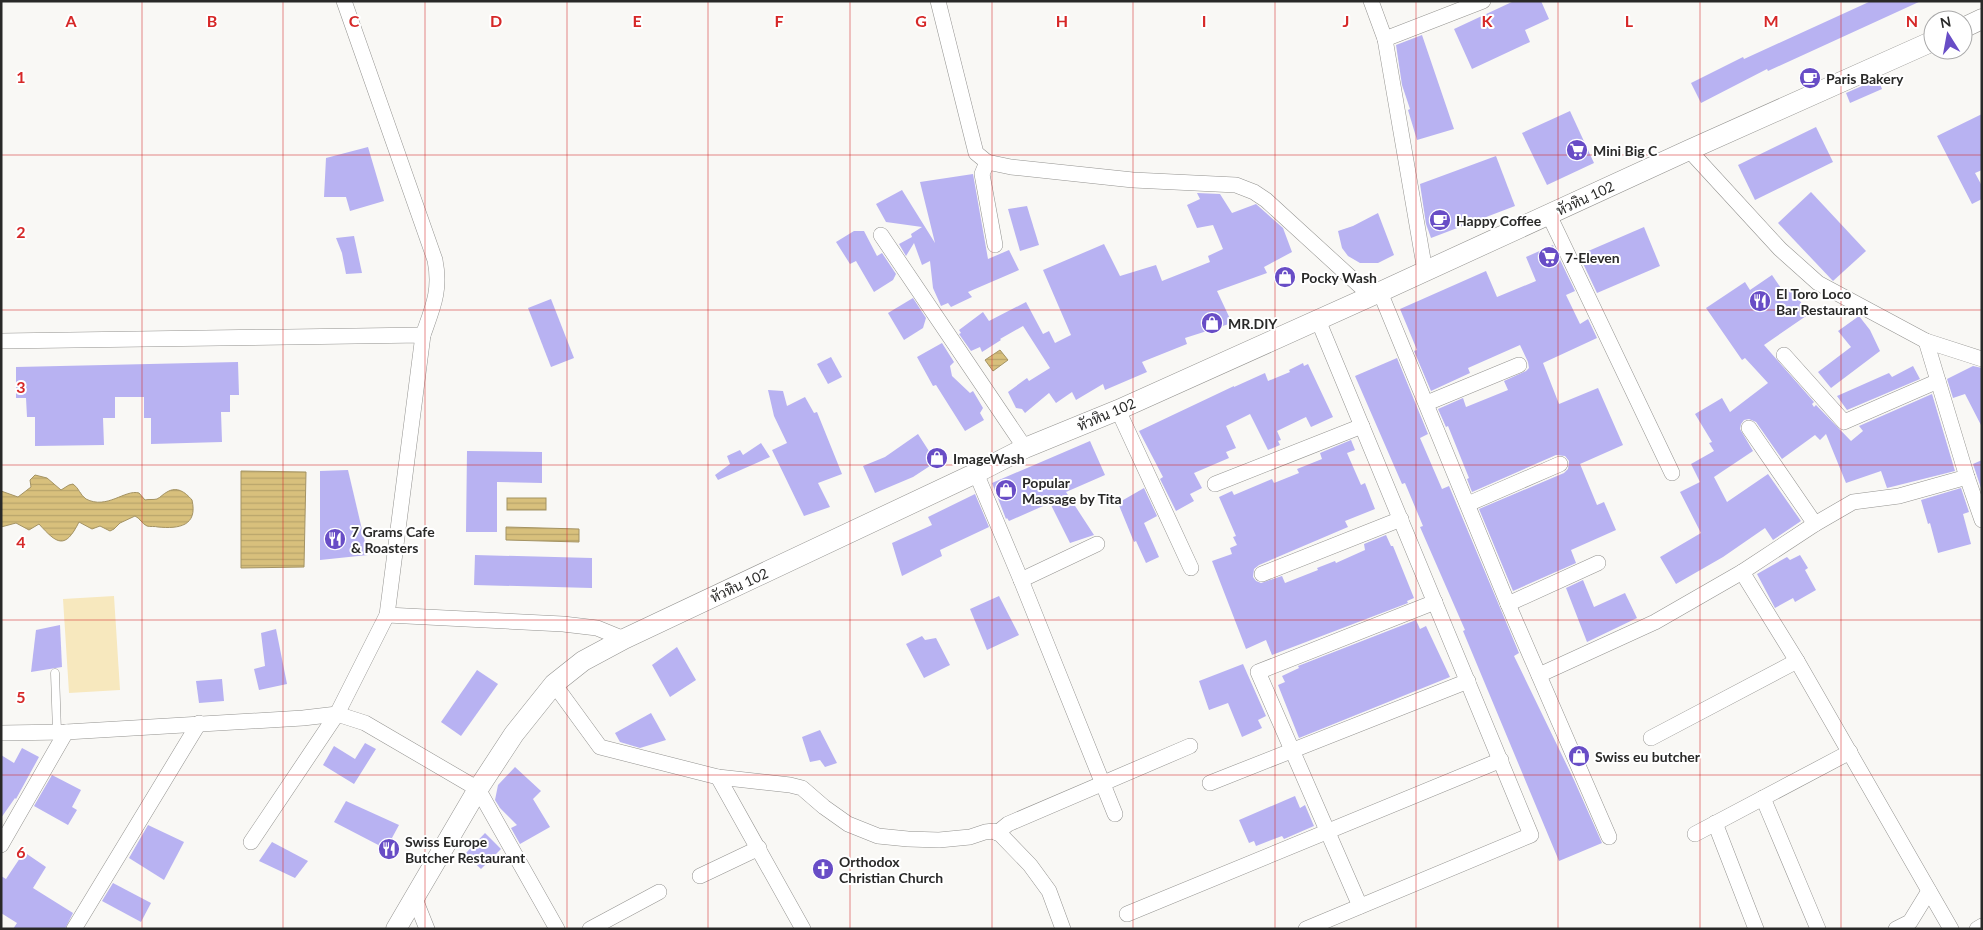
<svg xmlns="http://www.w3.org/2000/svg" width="1983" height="930" viewBox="0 0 1983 930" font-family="Lato,Sarabun,sans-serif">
<defs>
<pattern id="water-rules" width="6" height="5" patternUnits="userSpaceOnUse" patternTransform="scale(1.25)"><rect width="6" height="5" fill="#d8c07c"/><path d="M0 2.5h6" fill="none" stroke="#b9a56b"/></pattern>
</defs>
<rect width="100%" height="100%" fill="#f9f8f5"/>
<!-- pitch -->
<path fill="#f7e8be" d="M114,596l6,94 -51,3 -6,-94z"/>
<!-- water -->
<g fill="url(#water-rules)" stroke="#a49363">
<path d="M1000,350l8,10 -15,11 -8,-11z"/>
<path d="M241,471l65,1 -2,95 -63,1z"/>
<path d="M35,475l12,3 14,12 8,-5 4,-1c6,4 7,11 13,15 21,11 39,-10 53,-6l6,7c4,-1 8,0 12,-1 4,-2 6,-5 10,-7 10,-6 18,0 25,8 6,26 -13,29 -34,27 -3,-1 -8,0 -11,-1 -5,-2 -7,-8 -12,-10l-15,7 -6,6 -4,2 -10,-5 -8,3 -13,-7c-14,28 -22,22 -40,2l-10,6 -13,-7 -15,4v-36l17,6 13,-10 -1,-7z"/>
<rect x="507" y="498" width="39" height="12"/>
<path d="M506,527l73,2v13l-73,-2z"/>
</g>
<!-- building -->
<g fill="#b8b2f2">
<path d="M1514,1h27l8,18 -24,11 5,12 -58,27 -18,-40z"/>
<path d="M1871,1h50l-153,70 -1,-2 -66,34 -10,-20 52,-26 1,2z"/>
<path d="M1422,35l32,94 -37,11 -9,-30 2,-1 -8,-24 -6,-40z"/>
<path d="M1878,79l4,10 -32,14 -4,-10z"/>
<path d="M1570,111l24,52 -47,22 -25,-52z"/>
<path d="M1982,114v56l-7,3 7,13v13l-10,5 -35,-68z"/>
<path d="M1816,127l17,35 -78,38 -17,-35z"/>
<path d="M368,147l16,54 -34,10 -4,-14h-22l2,-39z"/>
<path d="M1496,156l19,50 -84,32 -5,-14 -6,-40z"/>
<path d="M973,174l15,85 21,-9 10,20 -51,22 4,5 -21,10 -3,-4 -7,3 -8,-18 -3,-27 -8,4 -8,-22 -8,13 -7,-12 13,-7 -1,-3 11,-7 -36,-5 -10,-18 26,-14 33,53 -15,-61z"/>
<path d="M1811,192l55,59 -33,30 -55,-58z"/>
<path d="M1197,193l23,1 12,19 24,-9 27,24 9,24 -28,15 3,6 -50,18 15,32 -47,15 2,6 -45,18 5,10 -42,18 -2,-6 -27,16 -4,-8 -16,11 -7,-10 -24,20 -3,-4 -6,-1 -8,-16 19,-14 2,3 21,-13 -27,-42 -23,13 1,1 -19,12 -2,-5 -9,4 -12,-17 2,-1 -2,-3 24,-18 6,9 37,-19 17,32 6,-3 6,12 16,-8 -28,-65 61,-26 16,32 36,-11 6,16 48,-19 -2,-6 15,-7 -10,-24 -16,3 -10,-23 13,-6z"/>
<path d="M1027,206l12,39 -19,6 -12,-42z"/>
<path d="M1378,213l16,42 -16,8h-18l-12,-7 -6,-8 -4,-17 15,-5z"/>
<path d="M1644,227l16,39 -63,27 -18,-38z"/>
<path d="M854,231h10l13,25 5,-3 14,21 -3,6 -19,12 -18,-31 -6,3 -14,-22z"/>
<path d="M354,236l8,37 -16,1 -4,-21 -6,-15z"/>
<path d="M1553,245l22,46 -9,4 14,29 8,-5 9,19 -54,25 16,41 39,-16 25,57 -43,19 17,41 7,-3 12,28 -45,20 5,13 -63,28 -34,-82 85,-36 4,-4 1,-8 -4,-5 -9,-1 -84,37 -5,-13 2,-1 -21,-52 -2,1 -8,-18 25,-11 3,9 42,-17 -4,-9 22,-10 3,-3 -1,-6 -8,-17 -52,23 2,5 -39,18 -17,-40 3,-1 -17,-41 86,-38 11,26 39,-16 -10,-24z"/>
<path d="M1772,275l11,16 8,-3 18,26 -45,31 50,57 -2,2 2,3 2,-2 35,36 12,-10 -4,-5 73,-32 23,77 -68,17 -6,-17 -35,12 -20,-49 -6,6 -5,-5 -33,24 -26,-37 -7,-3 -5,1 -3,4 -1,5 13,22 -39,26 13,25 41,-28 33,47 -28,19 -8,-12 -42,29 -47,27 -16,-27 41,-24 -21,-41 20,-10 -9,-18 23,-13 -5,-8 3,-1 -17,-28 27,-16 8,14 38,-29 -23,-25 -3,2 -36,-52 39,-26 5,8z"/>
<path d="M913,298l13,20 -3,10 -19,12 -16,-27z"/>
<path d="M551,299l23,59 -23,9 -23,-59z"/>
<path d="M1859,316l11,14 10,21 -49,37 -13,-16 33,-25 -13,-16z"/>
<path d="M942,343l12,19 -4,4 2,10 18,17 3,-2 10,17 -3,5 4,7 -19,11 -29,-46 -3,1 -16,-29z"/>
<path d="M831,357l11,20 -14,7 -11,-20z"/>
<path d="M1397,358l31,76 -8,4 22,51 7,-3 70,167 -5,3 60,124 28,63 -43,18 -96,-230 2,-1 -45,-103 3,-1 -18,-43 -3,1 -47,-108z"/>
<path d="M238,362l1,33h-9v17h-9l1,30 -71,2v-26h-7v-21h-29v21h-12l1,27 -69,1v-29h-8l-1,-19h-10v-31z"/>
<path d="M1303,363l1,3 4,-2 25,53 -22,10 -5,-10 -29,14 4,9 -3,1 2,4 -12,5 -18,-36 -24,12 10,22 -10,4 3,6 -35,15 8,15 -12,6 4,7 -18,10 -16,-32 3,-2 -24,-46 95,-45v1l31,-14 3,8 22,-9 -1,-2z"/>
<path d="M1913,366l7,13 -73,31 -10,-14 52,-23 3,4z"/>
<path d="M1973,366l9,2v59l-17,-33 -12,4 -6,-19z"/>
<path d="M768,390l15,1 4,15 18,-9 9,16 3,-1 25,62 -24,9 12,24 -26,9 -32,-66 15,-7 -13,-27z"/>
<path d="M918,434l18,28 -23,15 -38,16 -12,-27 22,-9z"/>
<path d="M1351,440l4,10 -8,3 14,32 4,-2 10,26 -30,12 3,6 -89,38 -5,4 -1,8 3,4 5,2 21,-7 3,7 33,-13 -1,-2 18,-7 1,2 29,-13 -1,-6 22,-9 5,11h2l21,52 -7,3 1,2 -136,52 -6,-15 -20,9 -34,-88 20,-7 -2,-6 7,-3 -4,-8 3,-1 -17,-39 13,-6 2,4 38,-16 2,4 25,-10 -2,-4 25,-10 -2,-6z"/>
<path d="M1090,441l15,34 -39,17 28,43 -24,8 -20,-40 -41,18 -2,-3 -1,1 -14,-36z"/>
<path d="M761,443l9,14 -52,23 -3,-5 15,-11 -3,-8 13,-6 3,5z"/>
<path d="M467,451l75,1v31l-45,-1v50h-31z"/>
<path d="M1982,460v31l-9,-27z"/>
<path d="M348,470l20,85 -48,5v-89z"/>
<path d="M1144,488l13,28 -13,7 15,34 -13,6 -10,-22 -2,1 -16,-39z"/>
<path d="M1961,488l8,24 -6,2 8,30 -33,9 -8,-30 -2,1 -7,-24z"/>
<path d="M975,494l14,33 -49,23 2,6 -40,20 -10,-33 40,-18 -4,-8z"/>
<path d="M475,555l117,3v30l-118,-3z"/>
<path d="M1800,555l8,13 -3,2 11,20 -21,12 -2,-4 -18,10 -18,-34 30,-17 3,3z"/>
<path d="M1583,580l11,27 31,-14 12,25 -50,24 -21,-54z"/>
<path d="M999,596l20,39 -32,15 -17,-41z"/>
<path d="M1416,620l4,9 6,-3 24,51 -151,61 -21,-53 7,-3 -3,-6 17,-8 -1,-2z"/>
<path d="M60,625l2,42 -31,5 5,-42z"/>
<path d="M276,629l11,55 -28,6 -5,-21 11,-3 -4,-33z"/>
<path d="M922,636l3,4 11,-2 14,27 -26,13 -18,-34z"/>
<path d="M677,647l19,33 -26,17 -18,-32z"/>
<path d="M1243,664l23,52 -8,4 4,8 -20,9 -14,-34 -19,7 -10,-29z"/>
<path d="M477,670l21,14 -37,52 -20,-14z"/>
<path d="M222,679l2,22 -25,2 -3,-22z"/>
<path d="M651,713l15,27 -26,8 -20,-6 -5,-9z"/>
<path d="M820,730l17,33 -12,4 -5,-7 -10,2 -8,-25z"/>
<path d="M365,743l11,6 -22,35 -31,-19 11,-19 21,13z"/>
<path d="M22,748l17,9 -23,42 -1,-1 -14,20v-63l13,8z"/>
<path d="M515,767l26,24 -8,8 17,28 -30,17 -9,-16 6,-3 -17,-17 -5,-8 3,-15z"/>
<path d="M52,775l29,15 -9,17 5,3 -9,15 -34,-19z"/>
<path d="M1295,796l5,12 5,-3 9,21 -30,13 -2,-3 -26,10 -2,-5 -5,2 -10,-23z"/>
<path d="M346,801l53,24 -13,24 -52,-27z"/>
<path d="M148,825l36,17 -20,38 -35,-22z"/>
<path d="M485,833l16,16 -20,20 -16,-15z"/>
<path d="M272,842l36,19 -13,17 -36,-17z"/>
<path d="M24,852l22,15 -13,21 40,25 -8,16h-52l4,-6 -16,-10v-37l5,3z"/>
<path d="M113,883l38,20 -10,19 -39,-21z"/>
</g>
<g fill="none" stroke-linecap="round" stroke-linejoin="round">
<!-- service casing -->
<g stroke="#949390" stroke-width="9">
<path id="service" d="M55,673l2,59"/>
</g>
<!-- minor casing -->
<g stroke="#949390" stroke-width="16">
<g id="minor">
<path d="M344,1l91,259c6,30 -2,47 -12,75"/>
<path d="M938,1l38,152 11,9 24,5 122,13 103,5 18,7 12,8 105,96"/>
<path d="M1371,1l14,38 40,232"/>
<path d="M1385,39l98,-38"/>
<path d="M1689,150l91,99 38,34 108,58 56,18"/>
<path d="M987,162l-5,12 13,71"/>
<path d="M1549,215l123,258"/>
<path d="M881,235l144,213"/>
<path d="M1380,292l128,312 101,233"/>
<path d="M1,341l422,-6 -36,280 -50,99 -86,128"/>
<path d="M1926,341l41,136 15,43"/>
<path d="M1784,355l60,67 94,-41"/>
<path d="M1427,403l92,-38"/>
<path d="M1118,410l73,158"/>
<path d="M1749,428l66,96"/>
<path d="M976,473l45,107 94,234"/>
<path d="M1215,484l147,-58"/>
<path d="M1468,504l92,-40"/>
<path d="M1742,572l55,89 154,268"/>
<path d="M1262,574l139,-55"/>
<path d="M1021,580l76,-36"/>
<path d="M1508,604l90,-41"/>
<path d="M387,615l176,9 34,4 27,11"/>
<path d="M1539,675l116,-53 87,-50 73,-48 38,-22 46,-6 68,-19"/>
<path d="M554,684l46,63 118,30 72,8 12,3 22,19 24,17 30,12 30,3 31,1 31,-3 15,-5 9,-1 6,3 30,31 19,26 14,38"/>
<path d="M1,733l65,-1 237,-14 34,-4 28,9 113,66 79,140"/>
<path d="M1651,738l146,-77"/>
<path d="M718,777l85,152"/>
<path d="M1210,783l258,-102"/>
<path d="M1763,798l55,131"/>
<path d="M1715,823l41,106"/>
<path d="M997,833l11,-9 182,-78"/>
<path d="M1695,834l155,-82"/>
<path d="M1,845l65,-113"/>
<path d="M700,876l59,-28"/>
<path d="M415,899l12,30"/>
<path d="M1360,906l-102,-234 177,-70"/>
<path d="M1127,914l374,-154"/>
<path d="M74,929l125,-206"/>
<path d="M590,929l69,-37"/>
<path d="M1306,929l225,-94 -213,-515"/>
<path d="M1896,929l14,-7 19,-31"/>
<path d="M1977,929l5,-3"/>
</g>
</g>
<!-- tertiary casing -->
<g stroke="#949390" stroke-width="21">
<g id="tertiary">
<path d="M1963,28l19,-9"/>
<path d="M396,929l82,-140 36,-55 40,-50 29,-23 41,-22 352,-166 49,-25 93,-38 262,-118 309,-142 244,-109"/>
</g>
</g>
<!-- service -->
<use href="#service" stroke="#fff" stroke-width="8"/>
<!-- minor -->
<use href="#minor" stroke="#fff" stroke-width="15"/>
<!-- tertiary -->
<use href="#tertiary" stroke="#fff" stroke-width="20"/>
</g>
<!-- grid -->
<path fill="none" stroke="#d62828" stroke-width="1" stroke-opacity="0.55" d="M142,1v928M283,1v928M425,1v928M567,1v928M708,1v928M850,1v928M992,1v928M1133,1v928M1275,1v928M1416,1v928M1558,1v928M1700,1v928M1841,1v928M1,155h1981M1,310h1981M1,465h1981M1,620h1981M1,775h1981"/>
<!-- icons -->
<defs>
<g id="cafe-disc" transform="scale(1.125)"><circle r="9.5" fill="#684dc6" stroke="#fff"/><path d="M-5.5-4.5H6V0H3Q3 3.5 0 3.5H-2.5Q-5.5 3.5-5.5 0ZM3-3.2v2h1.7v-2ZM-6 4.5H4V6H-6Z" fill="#fff"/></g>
<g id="supermarket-disc" transform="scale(1.125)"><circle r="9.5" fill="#684dc6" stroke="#fff"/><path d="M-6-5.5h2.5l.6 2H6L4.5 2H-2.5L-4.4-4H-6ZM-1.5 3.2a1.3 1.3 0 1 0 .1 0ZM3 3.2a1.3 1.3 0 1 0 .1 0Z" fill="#fff"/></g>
<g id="shop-disc" transform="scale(1.125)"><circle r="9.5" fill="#684dc6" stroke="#fff"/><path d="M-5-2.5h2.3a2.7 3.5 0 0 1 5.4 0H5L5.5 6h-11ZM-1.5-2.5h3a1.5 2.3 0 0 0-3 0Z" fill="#fff"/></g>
<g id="restaurant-disc" transform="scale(1.125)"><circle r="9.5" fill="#684dc6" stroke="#fff"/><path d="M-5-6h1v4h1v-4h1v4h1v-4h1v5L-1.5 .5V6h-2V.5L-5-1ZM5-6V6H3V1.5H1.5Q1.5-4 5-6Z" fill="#fff"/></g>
<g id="church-disc" transform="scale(1.125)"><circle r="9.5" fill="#684dc6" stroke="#fff"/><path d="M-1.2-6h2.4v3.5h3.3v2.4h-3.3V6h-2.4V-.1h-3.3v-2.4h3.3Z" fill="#fff"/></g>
</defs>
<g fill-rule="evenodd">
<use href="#cafe-disc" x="1810" y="78"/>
<use href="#supermarket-disc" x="1577" y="150"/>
<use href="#cafe-disc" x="1440" y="220"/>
<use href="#supermarket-disc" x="1549" y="257"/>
<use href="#shop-disc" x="1285" y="277"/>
<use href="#restaurant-disc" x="1760" y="301"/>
<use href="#shop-disc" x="1212" y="323"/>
<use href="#shop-disc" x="937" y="458"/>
<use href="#shop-disc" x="1006" y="490"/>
<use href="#restaurant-disc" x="335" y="539"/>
<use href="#shop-disc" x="1579" y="756"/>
<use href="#restaurant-disc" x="389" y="849"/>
<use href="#church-disc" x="823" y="869"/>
</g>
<g text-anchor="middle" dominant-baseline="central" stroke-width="4" stroke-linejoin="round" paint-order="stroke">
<!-- poi labels -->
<g font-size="14" font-weight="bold" fill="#292928" stroke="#fff" text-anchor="start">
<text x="1826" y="78">Paris Bakery</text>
<text x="1593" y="150">Mini Big C</text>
<text x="1456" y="220">Happy Coffee</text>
<text x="1565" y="257">7-Eleven</text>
<text x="1301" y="277">Pocky Wash</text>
<text x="1776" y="293">El Toro Loco<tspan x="1776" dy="16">Bar Restaurant</tspan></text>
<text x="1228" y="323">MR.DIY</text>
<text x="953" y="458">ImageWash</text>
<text x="1022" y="482">Popular<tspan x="1022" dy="16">Massage by Tita</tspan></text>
<text x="351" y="531">7 Grams Cafe<tspan x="351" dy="16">&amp; Roasters</tspan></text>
<text x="1595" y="756">Swiss eu butcher</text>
<text x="405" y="841">Swiss Europe<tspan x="405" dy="16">Butcher Restaurant</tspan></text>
<text x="839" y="861">Orthodox<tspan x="839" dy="16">Christian Church</tspan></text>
</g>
<!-- street labels -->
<g font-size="14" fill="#292928" stroke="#fff">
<text transform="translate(1585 198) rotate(-25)">หัวหิน 102</text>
<text transform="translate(1106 414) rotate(-23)">หัวหิน 102</text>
<text transform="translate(739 585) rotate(-25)">หัวหิน 102</text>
</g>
</g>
<g font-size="16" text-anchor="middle" font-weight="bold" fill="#d62828" stroke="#fff" stroke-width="4" stroke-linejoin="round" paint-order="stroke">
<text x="71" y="27">A</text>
<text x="212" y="27">B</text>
<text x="354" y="27">C</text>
<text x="496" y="27">D</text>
<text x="637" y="27">E</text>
<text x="779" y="27">F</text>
<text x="921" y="27">G</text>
<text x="1062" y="27">H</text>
<text x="1204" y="27">I</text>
<text x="1346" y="27">J</text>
<text x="1487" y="27">K</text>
<text x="1629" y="27">L</text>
<text x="1771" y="27">M</text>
<text x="1912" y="27">N</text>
<text x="21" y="83">1</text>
<text x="21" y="238">2</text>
<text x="21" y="393">3</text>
<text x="21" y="548">4</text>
<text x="21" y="703">5</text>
<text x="21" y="858">6</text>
</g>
<!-- border -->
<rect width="1983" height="930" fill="none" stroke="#292928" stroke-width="5"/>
<!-- north arrow -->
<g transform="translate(1948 35) rotate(349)"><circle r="24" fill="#ffffff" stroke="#a9a9a9"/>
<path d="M0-4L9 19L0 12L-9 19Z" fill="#684dc6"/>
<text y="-8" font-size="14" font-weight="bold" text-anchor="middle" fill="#292928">N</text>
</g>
</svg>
